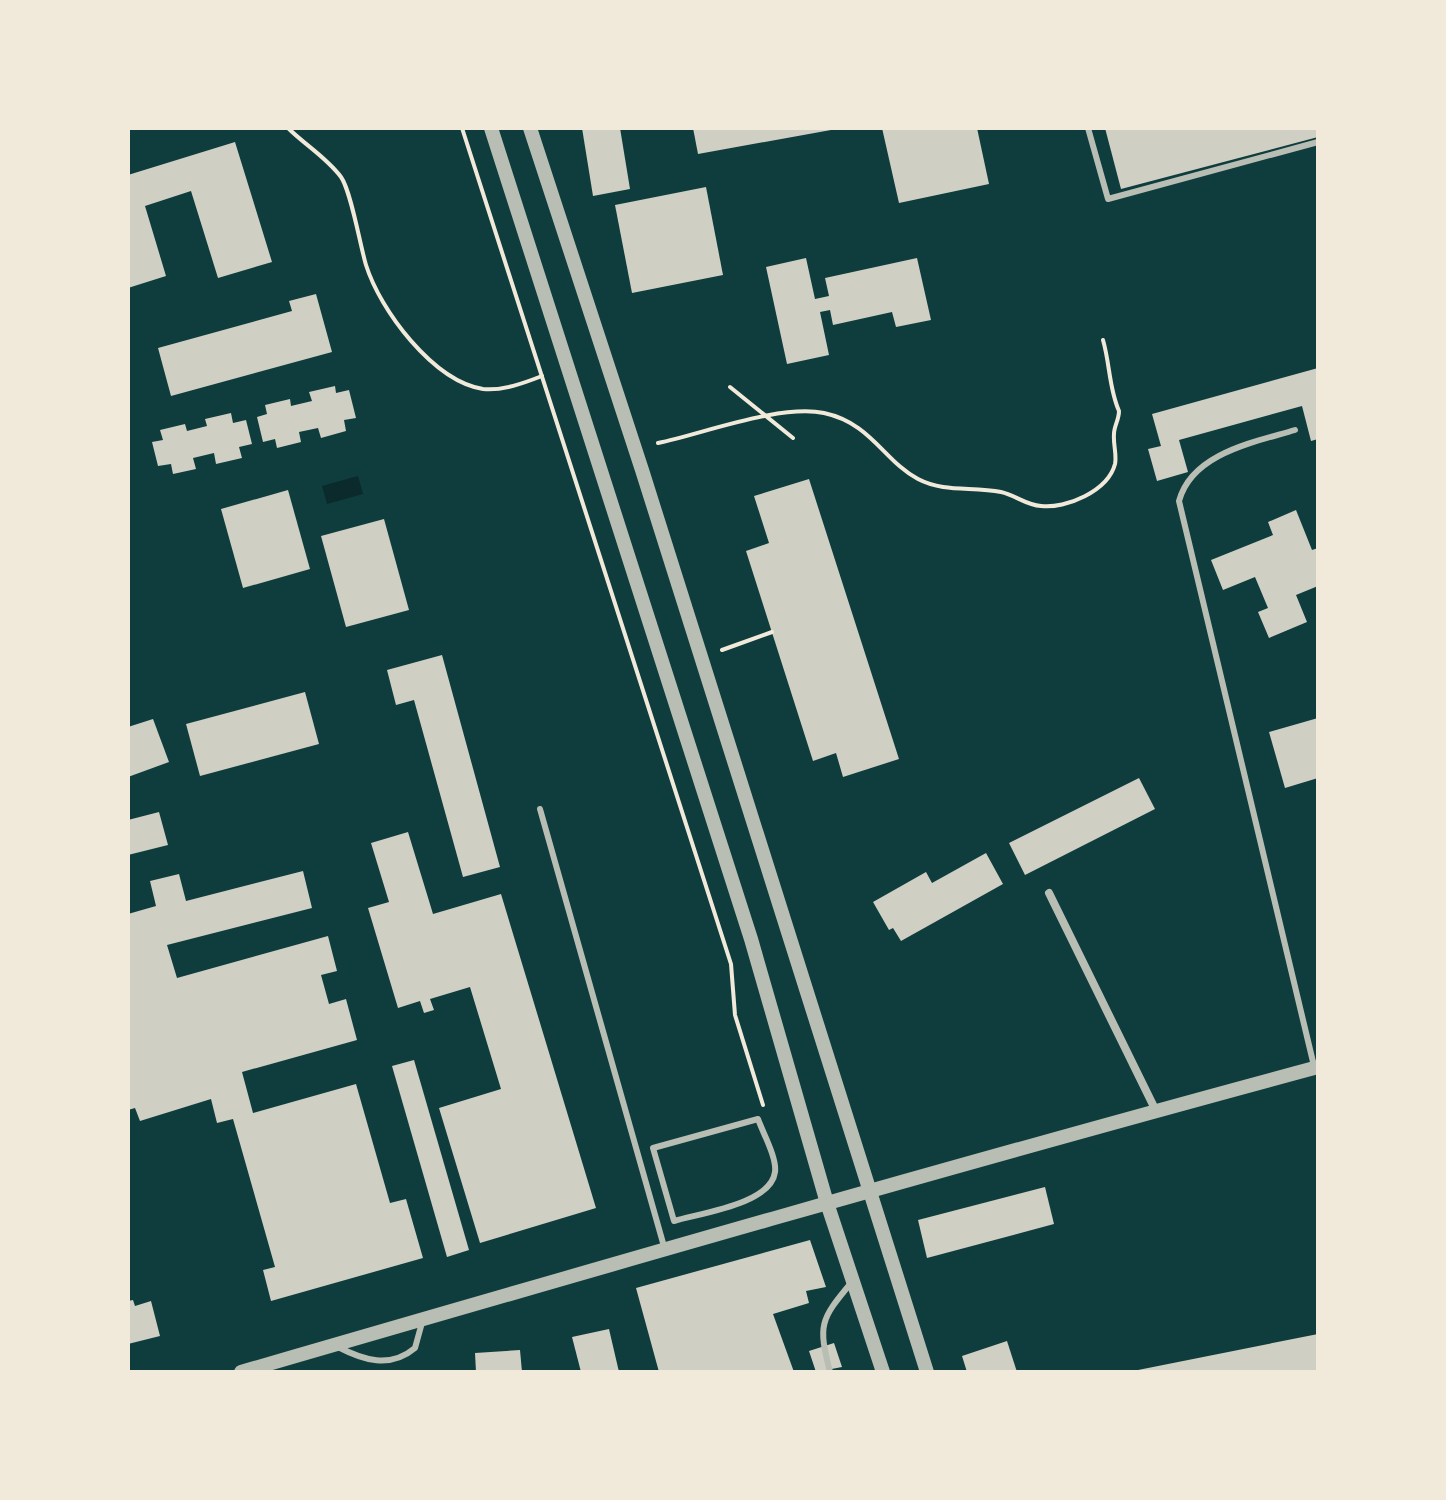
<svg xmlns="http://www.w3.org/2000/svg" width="1446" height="1500" viewBox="0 0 1446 1500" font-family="Montserrat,sans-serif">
<rect width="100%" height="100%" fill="#0f3d3e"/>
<!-- water -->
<path fill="#0a2a2b" d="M358,476l5,18 -36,10 -5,-18z"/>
<!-- building -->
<g fill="#cfcfc3">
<path d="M582,128h38l10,61 -37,7z"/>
<path d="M693,128h138v2l-133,24z"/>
<path d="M882,128h95l12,56 -90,19z"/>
<path d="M1105,128h213v9l-197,52z"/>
<path d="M235,142l37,120 -54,16 -27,-87 -46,15 21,70 -38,12v-113z"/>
<path d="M706,187l17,88 -91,18 -17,-88z"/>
<path d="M806,258l9,41 14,-3 -4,-18 92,-20 14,62 -35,7 -4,-15 -59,13 -3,-15 -10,2 9,43 -42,9 -21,-97z"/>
<path d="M316,294l16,58 -161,44 -13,-48 134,-37 -3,-10z"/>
<path d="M1318,368v71l-7,2 -9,-35 -123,34 9,32 -31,9 -9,-32 13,-3 -9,-32z"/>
<path d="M335,386l1,7 13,-3 7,28 -12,2 2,11 -25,7 -3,-10 -19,4 2,10 -24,6 -2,-9 -12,3 -6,-25 10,-3 -2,-9 25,-6 1,7 21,-5 -3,-9z"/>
<path d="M231,413l2,10 13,-3 6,24 -13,3 3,11 -26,6 -2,-11 -21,5 3,11 -23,5 -2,-10 -13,2 -6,-24 11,-2 -3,-10 25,-6 2,7 20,-5 -2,-7z"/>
<path d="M809,479l90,280 -56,18 -7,-24 -23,8 -67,-210 23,-8 -15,-47z"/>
<path d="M288,490l22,79 -67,19 -22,-79z"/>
<path d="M1296,510l16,40 6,-2v38l-22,9 11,27 -38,16 -11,-26 10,-4 -13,-31 -32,13 -12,-30 62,-25 -5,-13z"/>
<path d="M384,519l25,91 -63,17 -25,-91z"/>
<path d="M442,655l58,212 -37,10 -49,-177 -18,5 -9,-35z"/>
<path d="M305,692l14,52 -119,32 -14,-52z"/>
<path d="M1318,718v60l-33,10 -16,-56z"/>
<path d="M153,719l16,43 -41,15v-50z"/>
<path d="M1139,778l16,31 -130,66 -16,-32z"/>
<path d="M159,812l9,33 -40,10v-35z"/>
<path d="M408,832l25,82 68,-20 95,314 -116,35 -41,-135 62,-19 -31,-102 -40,12 4,11 -10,3 -4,-12 -22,7 -30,-100 21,-6 -18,-59z"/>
<path d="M986,853l17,31 -102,57 -8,-13 -4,2 -16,-28 53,-30 6,11z"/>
<path d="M303,871l9,37 -145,37 10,33 151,-42 9,35 -16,4 8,29 17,-5 11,41 -115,32 11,41 103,-29 34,119 16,-4 17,59 -152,43 -8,-31 12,-3 -42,-148 -16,4 -6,-24 -71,22 -5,-13 -7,2v-196l28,-8 -6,-25 29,-7 7,27z"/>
<path d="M414,1060l55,190 -22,7 -55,-191z"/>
<path d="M1045,1187l9,37 -127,34 -9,-38z"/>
<path d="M810,1240l16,47 -20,4 3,12 -36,11 21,58h-135l-23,-84z"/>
<path d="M133,1300l2,6 16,-5 9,35 -32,8v-43z"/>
<path d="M609,1329l10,43h-38l-9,-35z"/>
<path d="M1318,1334v38h-185v-1z"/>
<path d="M1007,1341l10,31h-50l-5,-16z"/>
<path d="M834,1343l8,24 -26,5 -7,-21z"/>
<path d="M520,1350l2,22h-46l-1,-19z"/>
</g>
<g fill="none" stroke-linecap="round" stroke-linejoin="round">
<!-- path -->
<g stroke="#f1e9da" stroke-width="4">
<path d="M288,128c17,17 38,29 53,49 10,14 19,68 25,88 14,45 67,116 117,124 20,2 41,-6 59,-13"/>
<path d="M462,128l269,836 4,51 28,90"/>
<path d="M730,387l63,51"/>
<path d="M658,443c47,-10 122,-39 166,-30 47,10 60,48 94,66 27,14 54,7 83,13 14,3 25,13 40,14 25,3 67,-15 74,-42 2,-9 -2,-20 -1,-30 0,-8 5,-14 5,-23 -10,-22 -9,-47 -16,-71"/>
<path d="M722,650l50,-18"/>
</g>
<!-- service -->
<g stroke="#b8beb3" stroke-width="6">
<path d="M1088,128l20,71 210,-57"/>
<path d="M1295,430c-40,12 -103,23 -116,71l135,565"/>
<path d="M540,809l125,441"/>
<path d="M758,1119c5,14 19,39 17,53 -4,32 -74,41 -101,49l-21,-73z"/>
<path d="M338,1347c25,13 52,22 77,1l8,-29"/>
<path d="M830,1372c-12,-47 -10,-52 21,-89"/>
</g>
<!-- minor -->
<path stroke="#b8beb3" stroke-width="8" d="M1049,893l107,218"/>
<!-- tertiary -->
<g stroke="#b8beb3" stroke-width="14">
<path d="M491,128l260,811 76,264 56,169"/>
<path d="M530,128l112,342 285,902"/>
<path d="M241,1372c358,-104 717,-208 1077,-305"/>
</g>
</g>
<!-- border -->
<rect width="1446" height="1500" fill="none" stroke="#f1e9da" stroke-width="260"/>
</svg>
